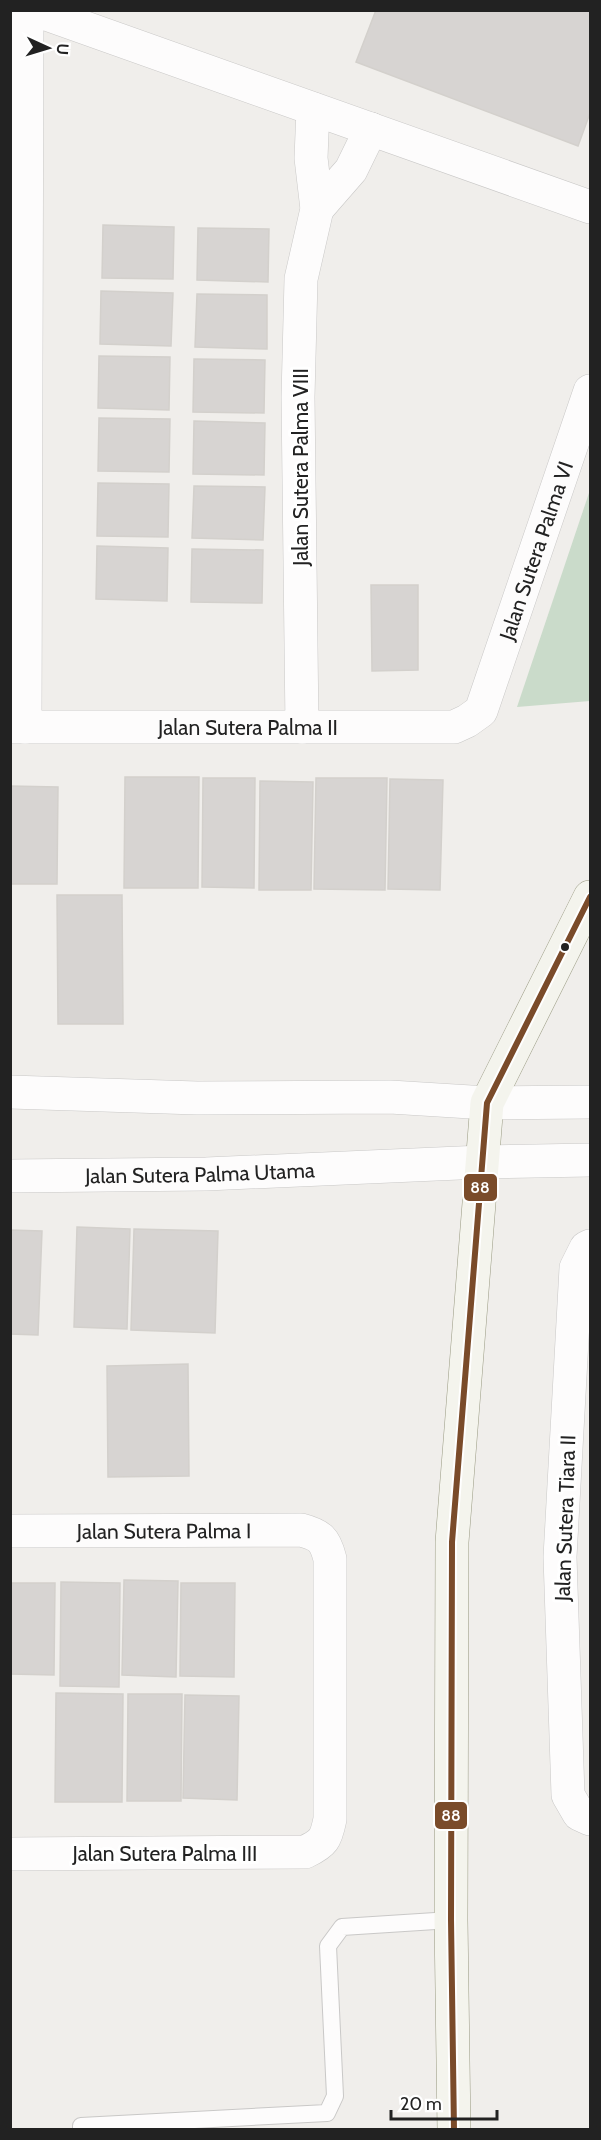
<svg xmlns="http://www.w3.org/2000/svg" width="601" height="2140" viewBox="0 0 601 2140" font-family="Cabin,sans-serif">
<rect width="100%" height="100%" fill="#f0eeeb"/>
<!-- cemetery -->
<path fill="#cadbca" d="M590,490v211l-73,6z"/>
<!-- building -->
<g fill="#d7d4d2" stroke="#d3d0cc" stroke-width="1.5">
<path d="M376,10h214v103l-12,33 -222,-84z"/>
<path d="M103,225l71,2 -1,52 -71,-1z"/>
<path d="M198,228l71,1 -1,53 -71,-2z"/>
<path d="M101,291l72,2 -2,53 -71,-2z"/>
<path d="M197,294l70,1v54l-72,-2z"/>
<path d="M99,356l71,1 -1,53 -71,-2z"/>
<path d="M194,359l71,1 -1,53 -71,-1z"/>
<path d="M99,418l71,1 -1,53 -71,-1z"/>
<path d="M194,421l71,2 -1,52 -71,-1z"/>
<path d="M98,483l71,1 -1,53 -71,-1z"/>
<path d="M194,486l71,1 -2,53 -71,-2z"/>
<path d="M97,546l71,2 -1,53 -71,-2z"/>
<path d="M192,549l71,1 -1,53 -71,-1z"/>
<path d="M371,585h47v85l-46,1z"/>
<path d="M125,777h74l-1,111h-74z"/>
<path d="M203,778h52l-1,110 -52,-1z"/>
<path d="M316,778h71l-2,112 -71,-1z"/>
<path d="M390,779l53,1 -3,110 -52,-1z"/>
<path d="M260,781l53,1 -2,108h-52z"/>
<path d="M10,786l48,1 -1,97h-47z"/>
<path d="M57,895h65l1,129h-65z"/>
<path d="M77,1227l53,2 -3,100 -53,-2z"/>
<path d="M134,1229l84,2 -3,102 -84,-3z"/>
<path d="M10,1230l32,1 -4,104 -28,-1z"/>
<path d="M188,1364l1,112 -81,1 -1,-111z"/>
<path d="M124,1580l54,1 -2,96 -54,-2z"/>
<path d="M61,1582l59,1 -1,104 -59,-1z"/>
<path d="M10,1583h45l-1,92 -44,-1z"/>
<path d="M181,1583h54l-1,94 -54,-1z"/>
<path d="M56,1693l67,1 -1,108h-67z"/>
<path d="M128,1694h54l-1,107h-54z"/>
<path d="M185,1695l54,1 -2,104 -54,-2z"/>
</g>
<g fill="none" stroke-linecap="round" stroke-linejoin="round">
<!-- lane casing -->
<g stroke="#c9c8c7" stroke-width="18">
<path id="lane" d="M81,2130v-4l246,-13 8,-17 -7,-150 14,-19 109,-7"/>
</g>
<!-- street casing -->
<g stroke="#c9c8c7" stroke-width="34">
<g id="street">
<path d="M35,10l555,197"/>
<path d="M317,209l34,-39 20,-41"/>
<path id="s1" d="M10,727h444l13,-6 14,-10 109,-320"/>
<path d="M25,727l2,-717"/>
<path d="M302,727l-4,-330 3,-118 16,-70 -6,-51 2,-49"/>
<path d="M10,1092l187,6 193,-1 97,6 103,-1"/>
<path id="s2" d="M10,1176l196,-2 276,-12 108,-2"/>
<path d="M590,1246l-4,2 -10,20 -16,289 8,238 11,19 11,5"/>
<path id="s3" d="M10,1531l291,-1c19,5 24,9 29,29v260c-4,20 -6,24 -25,33l-295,2"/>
</g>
</g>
<!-- secondary casing -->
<g stroke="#999a82" stroke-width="34">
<path id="secondary" d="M454,2130l-3,-210 1,-378 35,-439 103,-206"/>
</g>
<!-- lane -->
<use href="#lane" stroke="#fdfcfc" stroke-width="16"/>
<!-- street -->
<use href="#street" stroke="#fdfcfc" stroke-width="33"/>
<!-- secondary -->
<use href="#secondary" stroke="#f4f4ed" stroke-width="33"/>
<!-- bus-1 casing -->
<g stroke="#fff" stroke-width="10">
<path id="bus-1" d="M454,2130l-3,-210 1,-378 35,-439 103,-206"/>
</g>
<!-- bus-1 -->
<use href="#bus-1" stroke="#7a4b2a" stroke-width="6"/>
</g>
<!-- markers -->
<circle fill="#222" stroke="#fff" stroke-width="2" cx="565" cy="947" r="5"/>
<g text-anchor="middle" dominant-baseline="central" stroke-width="6" stroke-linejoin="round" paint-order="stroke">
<!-- street labels -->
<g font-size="21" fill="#222" stroke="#fff">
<text transform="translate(300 467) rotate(-90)">Jalan Sutera Palma VIII</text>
<text stroke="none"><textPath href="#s1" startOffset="645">Jalan Sutera Palma VI</textPath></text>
<text stroke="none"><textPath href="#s1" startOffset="238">Jalan Sutera Palma II</textPath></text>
<text stroke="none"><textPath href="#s2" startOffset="190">Jalan Sutera Palma Utama</textPath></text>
<text transform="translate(565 1518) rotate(-88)">Jalan Sutera Tiara II</text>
<text stroke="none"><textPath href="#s3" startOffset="154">Jalan Sutera Palma I</textPath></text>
<text x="165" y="1853">Jalan Sutera Palma III</text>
</g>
</g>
<g stroke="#fff" stroke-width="2">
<rect x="463" y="1173" width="35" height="29" rx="6" fill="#7a4b2a"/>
<rect x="434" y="1801" width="34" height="29" rx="6" fill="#7a4b2a"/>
</g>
<g font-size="16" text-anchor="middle" font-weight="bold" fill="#fff">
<text x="480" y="1193">88</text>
<text x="451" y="1821">88</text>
</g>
<!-- border -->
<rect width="601" height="2140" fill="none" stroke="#222222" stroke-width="24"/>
<!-- north arrow -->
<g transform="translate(48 48) rotate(94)" stroke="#ffffff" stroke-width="4.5" paint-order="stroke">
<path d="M0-4.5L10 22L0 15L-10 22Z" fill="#222222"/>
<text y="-9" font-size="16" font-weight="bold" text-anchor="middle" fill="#222222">U</text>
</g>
<!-- scale -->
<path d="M391 2110v9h106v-9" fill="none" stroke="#222222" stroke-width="3"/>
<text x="400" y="2110" font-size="18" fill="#222222" stroke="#ffffff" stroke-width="4.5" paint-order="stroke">20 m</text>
</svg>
